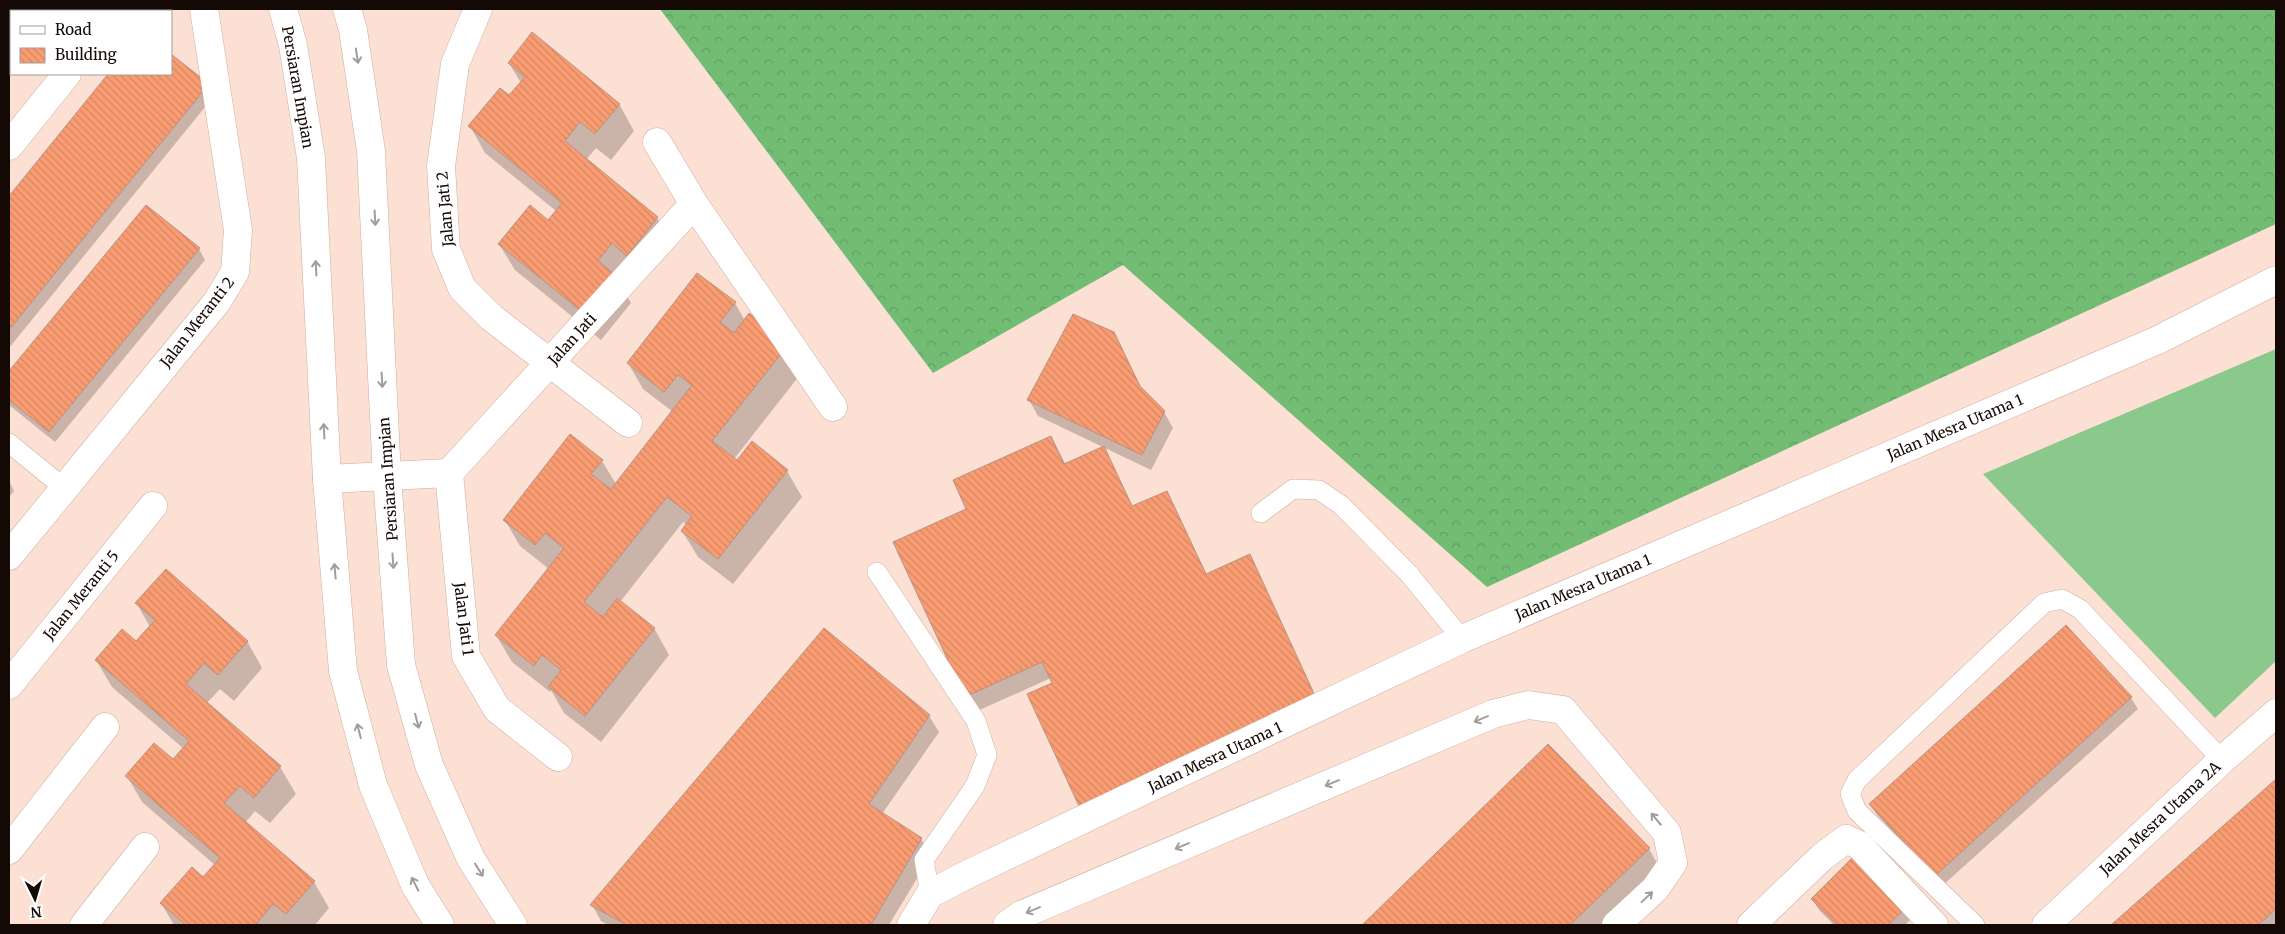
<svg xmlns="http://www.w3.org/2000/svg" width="2285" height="934" viewBox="0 0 2285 934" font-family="Merriweather,serif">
<defs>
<pattern id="forest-crowns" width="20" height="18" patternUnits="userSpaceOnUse" patternTransform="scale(1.25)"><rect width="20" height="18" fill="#72bc74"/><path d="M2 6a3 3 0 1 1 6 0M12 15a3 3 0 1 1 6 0" fill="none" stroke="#62a063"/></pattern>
<pattern id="building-back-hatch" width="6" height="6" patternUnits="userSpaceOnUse" patternTransform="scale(1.25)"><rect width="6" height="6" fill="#fa9c72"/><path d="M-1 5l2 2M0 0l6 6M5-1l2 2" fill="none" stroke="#d58561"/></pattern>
</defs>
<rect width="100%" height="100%" fill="#fde0d4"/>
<!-- grass -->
<path fill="#8ac98b" d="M2276,349v312l-61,57 -232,-244z"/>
<!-- forest -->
<path fill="url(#forest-crowns)" d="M660,9h1616v215l-789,363 -364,-322 -190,108z"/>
<!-- shadow -->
<g fill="#0003">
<path d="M9,9h48l-2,2h-44v54l-2,3z"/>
<path d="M509,63l110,41 15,27 -23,29 -15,-12 -10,12 71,58 15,27 -54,36 13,22 -30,37 -86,-70 -16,-26 49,-23 8,-10 -71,-58 -15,-27 39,-29 12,-14z"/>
<path d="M110,74h61l43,22 -205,252v-150z"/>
<path d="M146,207l53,42 6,11 -150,182 -46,-37v-32z"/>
<path d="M735,303l10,18 58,50 -69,88 3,3 50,9 15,26 -69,87 -35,-27 -16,-26 5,-6 -4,-3 -63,80 34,26 15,27 -68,87 -37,-29 -13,-23 -1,2 -38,-30 -16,-27 53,-66 -29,-23 -15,-26 97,-59 14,23 57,-72 -30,-23 -15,-26z"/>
<path d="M1113,333l29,57 22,22 9,16 -22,42 -113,-54 -9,-16z"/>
<path d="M1051,437l15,28 38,-17 29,59 33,-15 41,83 43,-19 74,159 -271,-32 -2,-5 -76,34 -9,-16 2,-187z"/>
<path d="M9,481l5,10 -5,6z"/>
<path d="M137,604l110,37 15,27 -28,33 -14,-12 -13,14 73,64 16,27 -26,29 -15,-12 -10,12 69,59 15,26 -14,17h-141l-13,-22 42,-24 12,-14 -73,-63 -15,-26 46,-15 11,-12 -72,-62 -16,-27 40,-17 14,-16z"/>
<path d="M2066,626l65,72 7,11 -196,177 -65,-71 -7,-11z"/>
<path d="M824,630l105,86 10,16 -57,82 39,25 10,16 -42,70h-281l-7,-4 -9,-16z"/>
<path d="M1548,746l101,103 15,26 -52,50h-249z"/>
<path d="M2276,781v144h-163z"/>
<path d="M1857,855l57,61 -9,9h-71l-15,-15 -7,-11z"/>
</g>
<!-- building -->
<g fill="url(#building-back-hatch)" stroke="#b59486">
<path d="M9,9h33l-2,2h-29v36l-2,3z"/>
<path d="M532,32l88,72 -25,30 -15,-12 -15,19 93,76 -31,39 -15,-13 -14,18 19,15 -32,38 -87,-70 32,-39 18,15 14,-17 -94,-77 32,-38 9,7 16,-18 -17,-14z"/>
<path d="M171,54l38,30 -200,246v-134l99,-122h63z"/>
<path d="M146,205l54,43 -151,184 -40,-32v-29z"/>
<path d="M697,273l39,29 -16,20 14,11 15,-20 40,31 -77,97 25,19 15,-19 36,29 -70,89 -37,-28 11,-15 -25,-19 -83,105 19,15 14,-19 38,30 -70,88 -37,-29 13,-17 -19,-15 -8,11 -39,-31 69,-87 -19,-15 -10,12 -32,-25 67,-86 33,26 -12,14 20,15 81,-104 -14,-10 -14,17 -37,-29z"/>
<path d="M1073,314l41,18 26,54 25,25 -23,44 -115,-55z"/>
<path d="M1051,436l13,28 40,-18 28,60 35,-15 39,83 44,-20 66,144 -237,108 -52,-112 25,-11 -10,-21 -77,35 -72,-155 73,-33 -13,-29z"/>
<path d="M166,569l82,72 -30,34 -14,-12 -18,21 95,82 -27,32 -14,-12 -16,17 91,78 -29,33 -13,-10 -16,19 2,2h-73l-26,-22 32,-36 11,10 17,-19 -95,-82 29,-33 19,16 16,-18 -94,-81 27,-31 14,12 19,-21 -20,-17z"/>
<path d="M2066,625l66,72 -197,179 -66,-72z"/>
<path d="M824,628l106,87 -61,89 53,34 -51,87h-244l-37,-20z"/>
<path d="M1548,744l102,104 -80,77h-208z"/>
<path d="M2276,779v130l-18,16h-147z"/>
<path d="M1857,853l52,52 -21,20h-51l-26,-26z"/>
</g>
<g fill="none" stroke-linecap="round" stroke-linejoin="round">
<!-- service casing -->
<g stroke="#cfad9e" stroke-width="20">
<g id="service">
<path d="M9,443l54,44"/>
<path d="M1261,513l32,-24 26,1 22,15 68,69 53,65"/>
<path d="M877,572l99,149 11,34 -12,31 -51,74 6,34"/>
<path d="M1975,925l-118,-114 -7,-17 7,-14 187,-177 18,-4 18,10 142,151"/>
</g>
</g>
<!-- minor casing -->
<g stroke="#cfad9e" stroke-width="29">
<g id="minor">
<path d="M478,9l-23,55 -14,102 5,83 16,39 30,30 136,105"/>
<path d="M118,11l2,-2"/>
<path d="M657,142l37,62 139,203"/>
<path d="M9,146l58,-72"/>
<path d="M449,473l245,-269"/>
<path d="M449,473l17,183 31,53 61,48"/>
<path d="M327,479l122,-6"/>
<path d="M9,556l207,-253 19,-31 3,-42 -34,-221"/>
<path d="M9,685l144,-179"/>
<path d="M9,850l96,-123"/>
<path d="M84,925l61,-78"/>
<path d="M911,925l19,-31 36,-19 496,-236 696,-299 118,-60"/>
<path d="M1007,925l14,-10 472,-201 35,-9 35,5 104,123 6,30 -18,26 -39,36"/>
<path d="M1751,925l71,-68 24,-18 13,6 75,80"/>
<path d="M2046,925l176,-165 54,-47"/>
</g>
</g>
<!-- tertiary casing -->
<g stroke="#cfad9e" stroke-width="29">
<g id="tertiary">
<path d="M283,9l10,36 18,113 16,321 16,192 30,114 42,100 25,40"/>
<path d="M347,9l6,21 18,121 16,326 14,188 28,100 42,94 42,66"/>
</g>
</g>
<!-- service -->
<use href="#service" stroke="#fff" stroke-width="19"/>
<!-- minor -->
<use href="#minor" stroke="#fff" stroke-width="28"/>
<!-- tertiary -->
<use href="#tertiary" stroke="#fff" stroke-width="28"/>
</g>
<!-- one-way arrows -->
<defs><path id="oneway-shaft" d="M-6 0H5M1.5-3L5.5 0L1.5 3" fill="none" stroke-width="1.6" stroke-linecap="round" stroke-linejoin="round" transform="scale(1.25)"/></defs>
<g stroke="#a19d9b">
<use href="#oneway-shaft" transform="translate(357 56) rotate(81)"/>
<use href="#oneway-shaft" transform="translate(375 218) rotate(87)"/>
<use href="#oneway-shaft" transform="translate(316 268) rotate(-93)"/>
<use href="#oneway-shaft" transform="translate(382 380) rotate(87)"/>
<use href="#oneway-shaft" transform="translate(324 431) rotate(-93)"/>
<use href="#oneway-shaft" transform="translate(393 561) rotate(86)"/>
<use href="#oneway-shaft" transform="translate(335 571) rotate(-95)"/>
<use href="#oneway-shaft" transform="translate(1481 719) rotate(157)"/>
<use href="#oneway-shaft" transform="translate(417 721) rotate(75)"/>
<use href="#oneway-shaft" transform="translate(359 731) rotate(-104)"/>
<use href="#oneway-shaft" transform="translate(1332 783) rotate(157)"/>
<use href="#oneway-shaft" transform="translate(1656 819) rotate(-130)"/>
<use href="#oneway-shaft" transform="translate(1182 846) rotate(157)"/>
<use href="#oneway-shaft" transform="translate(479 870) rotate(58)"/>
<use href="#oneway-shaft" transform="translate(415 884) rotate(-117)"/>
<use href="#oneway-shaft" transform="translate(1647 897) rotate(-43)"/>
<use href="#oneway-shaft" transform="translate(1033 910) rotate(157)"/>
</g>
<g text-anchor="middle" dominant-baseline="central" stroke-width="4.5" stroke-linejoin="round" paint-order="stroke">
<!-- street labels -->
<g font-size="15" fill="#140905" stroke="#fff">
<text transform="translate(298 87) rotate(80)">Persiaran Impian</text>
<text transform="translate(445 209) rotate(-95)">Jalan Jati 2</text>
<text transform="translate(197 322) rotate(-52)">Jalan Meranti 2</text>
<text transform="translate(572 339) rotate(-48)">Jalan Jati</text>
<text transform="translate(1955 427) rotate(-23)">Jalan Mesra Utama 1</text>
<text transform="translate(388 479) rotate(-94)">Persiaran Impian</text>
<text transform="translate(1583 587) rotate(-23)">Jalan Mesra Utama 1</text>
<text transform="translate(81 595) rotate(-51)">Jalan Meranti 5</text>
<text transform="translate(464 619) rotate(83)">Jalan Jati 1</text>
<text transform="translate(1215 757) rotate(-25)">Jalan Mesra Utama 1</text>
<text transform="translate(2160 818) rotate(-43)">Jalan Mesra Utama 2A</text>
</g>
</g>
<!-- border -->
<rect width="2285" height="934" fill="none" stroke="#140905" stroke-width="20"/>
<!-- legend -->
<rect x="10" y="10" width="162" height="65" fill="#ffffff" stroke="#a19d9b"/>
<rect x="20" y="26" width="25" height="8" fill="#ffffff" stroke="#a19d9b"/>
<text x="55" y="35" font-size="15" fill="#140905">Road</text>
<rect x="20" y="48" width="25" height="15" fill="url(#building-back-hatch)" stroke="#a19d9b"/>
<text x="55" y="60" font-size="15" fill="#140905">Building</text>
<!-- north arrow -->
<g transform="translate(35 899) rotate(175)" stroke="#ffffff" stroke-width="4" paint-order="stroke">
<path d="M0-4L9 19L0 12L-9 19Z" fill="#140905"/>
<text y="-8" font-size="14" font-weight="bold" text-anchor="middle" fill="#140905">N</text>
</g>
</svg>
